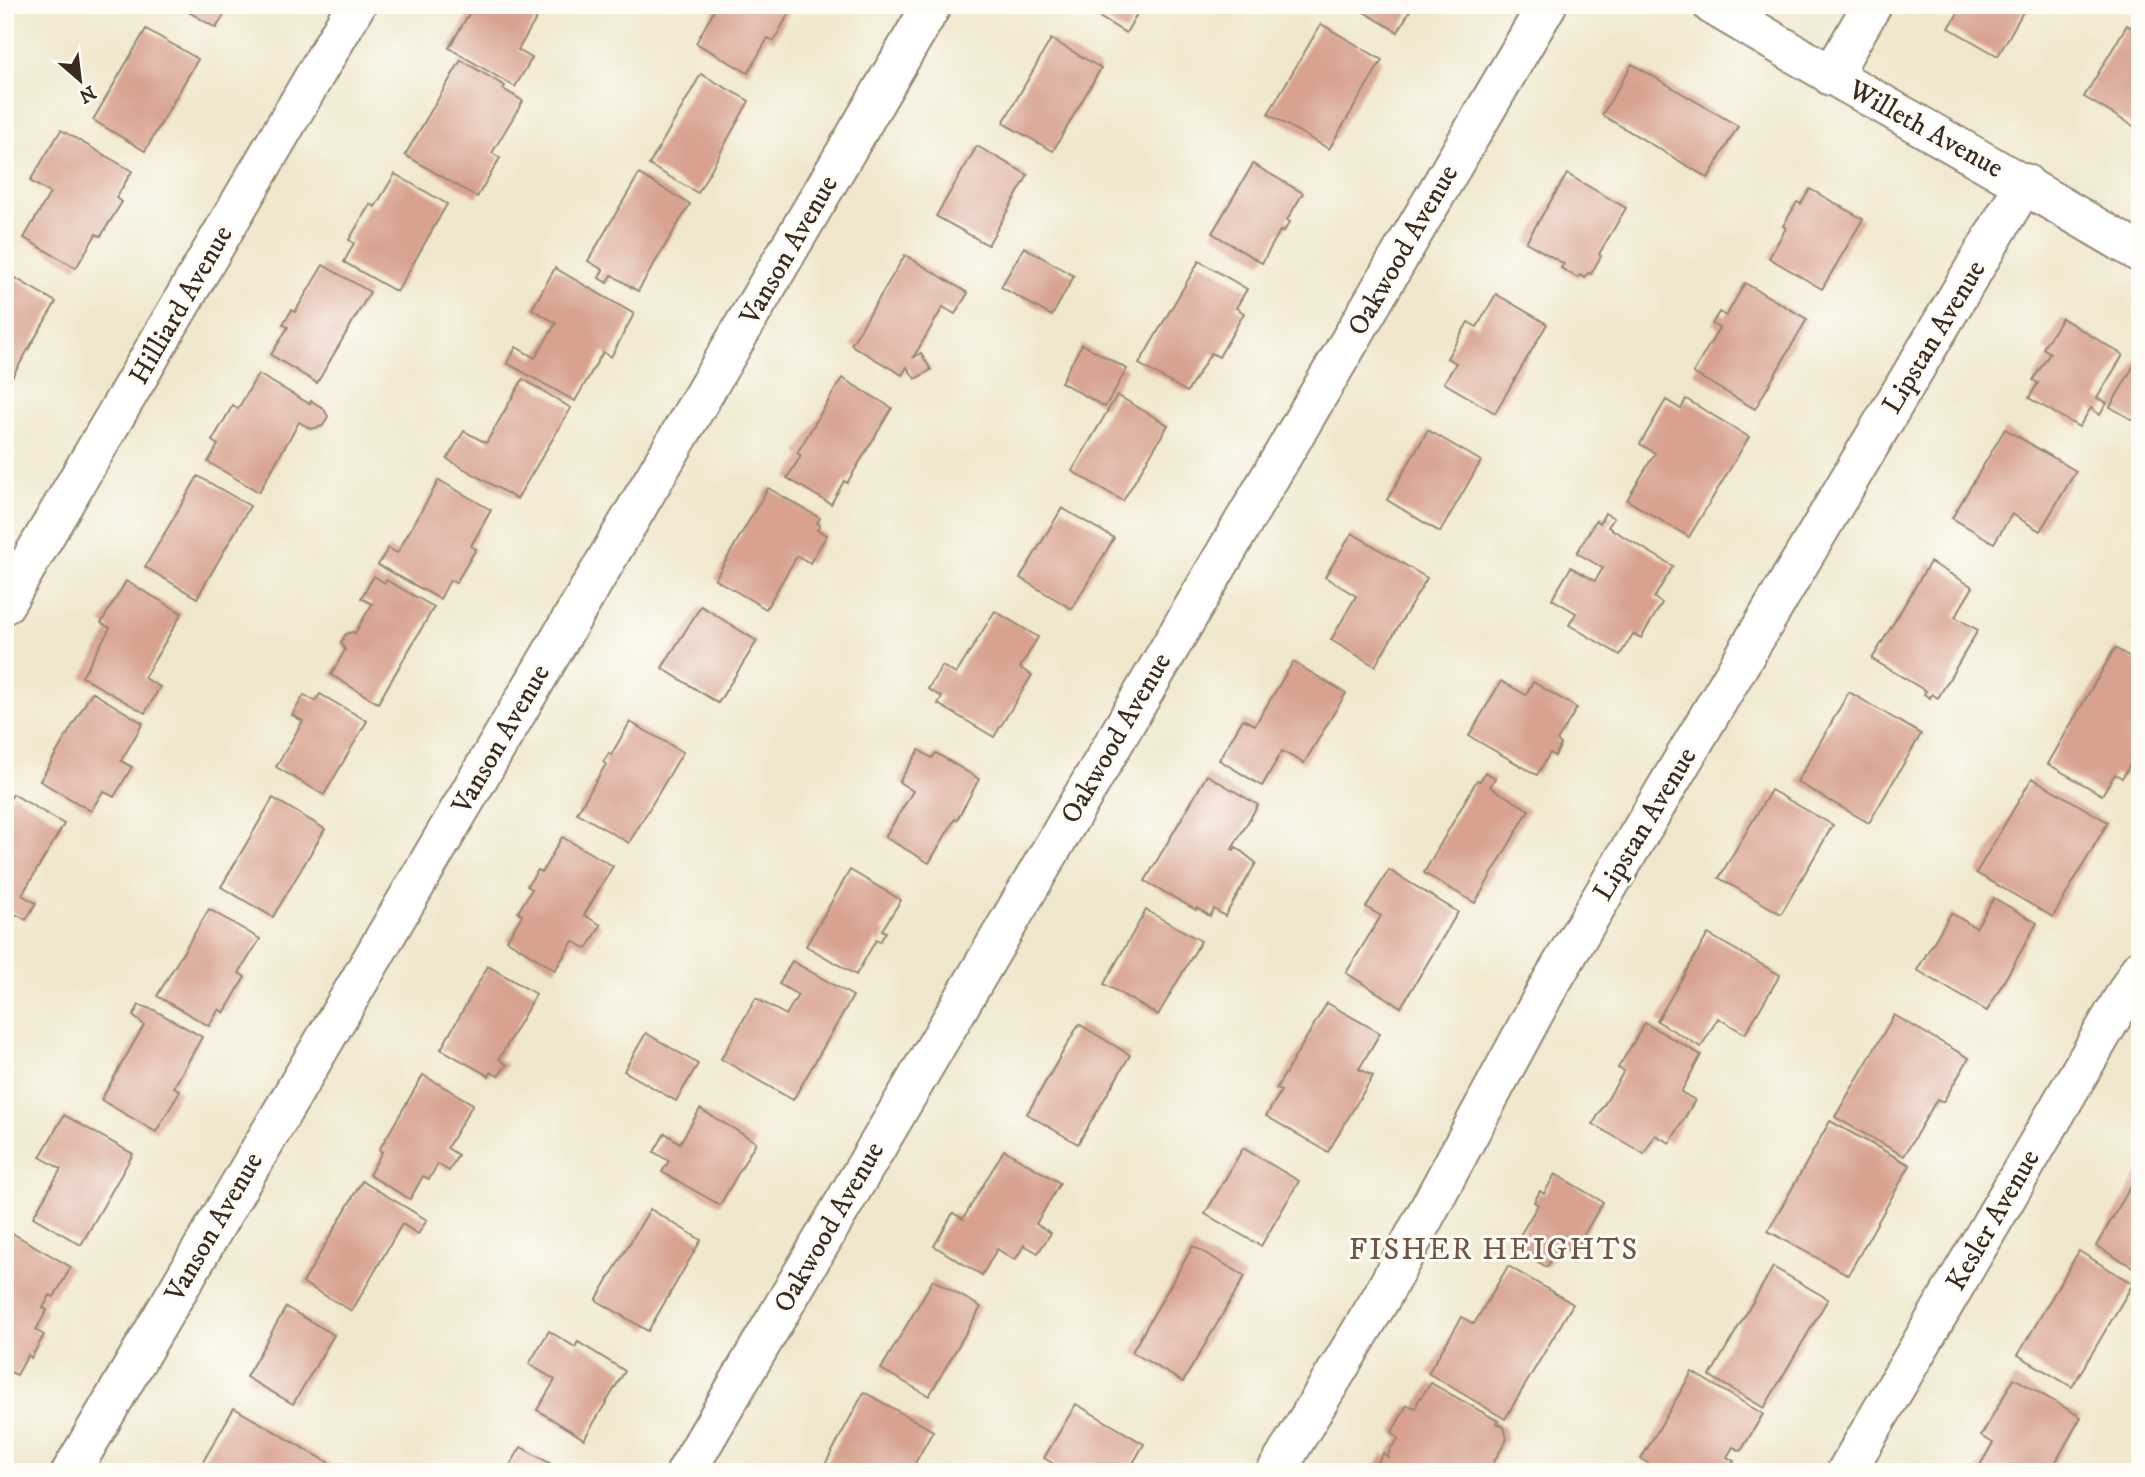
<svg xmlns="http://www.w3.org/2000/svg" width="2145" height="1477" viewBox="0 0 2145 1477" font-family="'IM FELL DW Pica',serif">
<rect width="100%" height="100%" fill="#fdfcf7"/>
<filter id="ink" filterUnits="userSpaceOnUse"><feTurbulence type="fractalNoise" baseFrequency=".0143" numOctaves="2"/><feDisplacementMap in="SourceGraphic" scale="14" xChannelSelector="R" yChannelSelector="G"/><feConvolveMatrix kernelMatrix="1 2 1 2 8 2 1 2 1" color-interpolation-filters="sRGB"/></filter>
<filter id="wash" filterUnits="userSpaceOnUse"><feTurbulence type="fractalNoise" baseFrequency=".00686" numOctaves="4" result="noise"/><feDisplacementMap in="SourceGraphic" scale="28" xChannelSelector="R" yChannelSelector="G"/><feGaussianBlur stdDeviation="1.57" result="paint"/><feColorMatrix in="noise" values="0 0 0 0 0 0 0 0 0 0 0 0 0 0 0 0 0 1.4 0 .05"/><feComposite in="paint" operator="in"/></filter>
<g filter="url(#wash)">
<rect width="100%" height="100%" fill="#f0e7cc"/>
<g id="blocks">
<!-- building -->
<g fill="#d8a28f">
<path d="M177,5h53l-14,23z"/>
<path d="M474,5h70l-26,45 14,8 -17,29 -66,-39z"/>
<path d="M717,5h76l-19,36 -6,-3 -20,35 -52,-30z"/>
<path d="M1079,5h63l-16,28z"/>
<path d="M1352,5h61l-15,27z"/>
<path d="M1951,5h76l-29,51 -49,-28 11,-18z"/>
<path d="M1321,24l61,36 -53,89 -61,-35z"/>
<path d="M2127,25l13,8v97l-56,-33z"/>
<path d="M146,29l52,30 -53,92 -52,-31z"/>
<path d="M1051,39l50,29 -48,83 -50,-28z"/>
<path d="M461,60l44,26 -2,3 20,12 -31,52 8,5 -23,39 -72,-42z"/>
<path d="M1632,64l106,62 -30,52 -106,-63z"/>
<path d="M701,74l48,27 -51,92 -49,-28z"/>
<path d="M61,130l71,41 -16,27 6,4 -21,34 -5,-2 -20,34 -52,-30 26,-45 -20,-12z"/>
<path d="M977,146l51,29 -40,70 -52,-29z"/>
<path d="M1253,164l50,29 -16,27 3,2 -7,10 -3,-1 -18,32 -50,-30z"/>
<path d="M395,174l52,30 -50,88 -53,-30 10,-19 -5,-3 21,-36 5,3z"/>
<path d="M639,174l51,30 -52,87 -26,-16 -5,8 -8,-5 4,-8 -15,-9z"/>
<path d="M1567,174l59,34 -27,46 2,2 -10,18 -3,-1 -3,5 -5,-3 -2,3 -17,-10 3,-4 -38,-22z"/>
<path d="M1810,189l53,30 -41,70 -53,-31 17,-30 -3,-2 14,-24 4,2z"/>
<path d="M1024,247l50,29 -22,40 -51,-29z"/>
<path d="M905,255l63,38 -13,21 -12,-7 -30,51 8,-5 10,17 -16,9 -8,-12 -5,8 -51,-30z"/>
<path d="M1199,261l48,28 -11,19 8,5 -25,44 -8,-4 -24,39 -48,-28z"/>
<path d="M323,265l47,27 -53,91 -46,-28 17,-28 -5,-3 9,-14 3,2z"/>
<path d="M555,268l79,46 -23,43 -8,-5 -28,49 -68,-38 9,-16 19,11 21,-35 -24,-14z"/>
<path d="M5,272l51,30 -51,87z"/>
<path d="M1745,283l62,36 -52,90 -62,-36 26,-45 -7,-4 7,-12 7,4z"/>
<path d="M1496,294l51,30 -52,89 -51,-30 12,-20 -9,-5 21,-36 9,5z"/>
<path d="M2062,318l61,37 -26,43 10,5 -7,12 -9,-7 -12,19 -50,-29 9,-15 -5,-3 17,-27 -7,-5z"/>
<path d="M1082,344l45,25 -22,38 -44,-25z"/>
<path d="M2137,360l3,2v62l-30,-17z"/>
<path d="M258,374l52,30 1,-3 12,7 5,8 -5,10 -12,3 -12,-7 -40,70 -51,-30 10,-17 -6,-4 21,-36 5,4z"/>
<path d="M842,378l50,30 -45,75 -3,-2 -13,23 -44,-26 14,-22 -4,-3z"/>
<path d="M523,379l48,29 -54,91 -70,-40 17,-28 22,12z"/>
<path d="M1117,395l51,30 -45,76 -51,-30z"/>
<path d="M1686,399l63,38 -60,100 -62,-37 28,-47 -15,-9 26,-44 15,9z"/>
<path d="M2005,429l71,42 -36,60 -28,-17 -18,29 -42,-25z"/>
<path d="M1428,430l53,31 -41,71 -53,-32z"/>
<path d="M198,476l52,30 -53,92 -52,-31z"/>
<path d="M439,480l52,30 -20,36 5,3 -20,34 -6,-3 -10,19 -62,-34 10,-17 9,5z"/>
<path d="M768,488l52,30 -3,5 3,2 -3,5 10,5 -17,28 -13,-7 -31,53 -51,-30z"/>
<path d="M1062,508l52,30 -42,71 -52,-31z"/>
<path d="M1605,513l9,5 -6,9 65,39 -19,32 8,5 -21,35 -8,-4 -13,21 -51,-30 7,-12 -24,-14 19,-32 24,14 8,-13 -26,-15 19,-33 4,3z"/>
<path d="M1352,533l75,45 -52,88 -44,-26 25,-44 -31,-19z"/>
<path d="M1930,562l43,25 -18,30 23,13 -40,68 -6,-4 -2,4 -6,-4 2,-3 -54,-32z"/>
<path d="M374,576l11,7 1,-3 48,27 -56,96 -47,-28 14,-25 -4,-8 5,-8 6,-2 3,1 17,-29 -11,-6z"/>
<path d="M126,581l56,32 -38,65 16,9 -15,26 -63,-36 28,-49 -9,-5z"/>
<path d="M701,606l56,35 -39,62 -56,-35z"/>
<path d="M995,611l43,26 -18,31 12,7 -38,62 -56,-33 4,-7 -14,-8 14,-23 14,8z"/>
<path d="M2140,617v18l-8,-5z"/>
<path d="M2115,648l25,15v70l-4,7 4,3v6l-18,29 -7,-4 -13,21 -54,-31z"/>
<path d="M1293,662l53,31 -42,70 -22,-12 -20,35 -43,-26 24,-41 12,6z"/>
<path d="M1501,681l25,14 7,-13 44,26 -20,33 4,3 -6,12 -5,-3 -13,22 -68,-39z"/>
<path d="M92,692l51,31 -22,38 11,6 -18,30 -11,-6 -12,20 -51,-30z"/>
<path d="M1849,692l72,42 -52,89 -72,-41z"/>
<path d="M320,694l47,27 -43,74 -48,-28 27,-46 -11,-6 12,-20 11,6z"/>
<path d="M630,722l53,30 -54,91 -52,-30 29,-49 -3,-2 6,-9 2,2z"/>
<path d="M919,750l13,8 4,-5 43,26 -22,41 -2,-1 -26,44 -44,-26 28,-46 -14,-9z"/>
<path d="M1485,772l10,6 -5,9 39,23 -54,93 -51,-30 53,-93 3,1z"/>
<path d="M1207,775l51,30 -26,44 2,1 2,-3 20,16 -31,53 -11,-7 -4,7 -13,-8 -1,2 -51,-29z"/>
<path d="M2032,778l76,44 -55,95 -77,-44z"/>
<path d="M1771,790l62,35 -52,89 -62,-36z"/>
<path d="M13,794l51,30 -42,71 14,8 -10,17 -21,-12v-100z"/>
<path d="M273,798l52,31 -52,88 -52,-30z"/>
<path d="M562,837l51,29 -29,49 17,10 -14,24 -14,-8 -18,29 -48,-30 15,-25 -4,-3 14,-23 -5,-3 11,-16 4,2z"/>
<path d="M850,870l51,30 -19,30 4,2 -6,10 -4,-2 -20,35 -50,-29z"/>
<path d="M1389,870l69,42 -57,95 -55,-34 35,-57 -15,-9z"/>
<path d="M1994,898l43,25 -50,88 -70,-41 34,-57 25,15z"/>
<path d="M209,909l51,30 -21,34 6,4 -21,36 -5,-4 -10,17 -52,-30z"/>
<path d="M1146,910l55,31 -43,74 -54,-31z"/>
<path d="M1708,934l72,41 -35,59 -27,-16 -17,29 -44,-26z"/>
<path d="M792,961l61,35 -60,104 -72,-41 35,-61 30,17 12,-20 -19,-11z"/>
<path d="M488,966l48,28 -37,65 8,6 -9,11 -7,-4 -2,4 -48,-27z"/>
<path d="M1327,1003l53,30 -21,36 14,7 -45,76 -62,-36 15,-25 -5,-2z"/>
<path d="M139,1005l15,5 48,27 -28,50 6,4 -24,41 -55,-32 43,-75 -11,-9z"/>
<path d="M1894,1015l75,43 -26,44 -6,-3 -33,57 -69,-39z"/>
<path d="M1645,1023l56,32 -20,37 14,8 -25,43 -15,-8 -11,19 -51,-30 31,-53 -6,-3z"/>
<path d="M1079,1024l51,31 -52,89 -51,-30z"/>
<path d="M646,1033l52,31 -22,37 -52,-30z"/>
<path d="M423,1075l50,29 -26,44 11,7 -9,16 -11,-7 -9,15 -6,-3 -13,23 -41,-24 13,-23 -3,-2z"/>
<path d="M700,1109l56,33 -36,63 -58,-33 7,-11 -15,-9 11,-19 15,10z"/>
<path d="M64,1115l69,39 -52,91 -48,-28 28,-48 -21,-12z"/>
<path d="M1830,1121l80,44 -62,110 -80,-44z"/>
<path d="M1243,1148l56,33 -38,65 -56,-32z"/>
<path d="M1004,1150l56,33 -24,41 15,9 -13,20 -14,-8 -9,15 -18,-11 -15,26 -48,-29 19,-33 10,6z"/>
<path d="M2140,1171v100l-44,-25z"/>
<path d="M1555,1174l48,28 -30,51 -14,-8 -12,22 -34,-20 25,-42 -4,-3 6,-11 4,3z"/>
<path d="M362,1181l65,39 -9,14 -16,-10 -50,87 -49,-28z"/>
<path d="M650,1209l51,31 -53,91 -52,-31z"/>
<path d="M5,1229l66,38 -17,30 -4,-2 -7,13 4,2 -11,20 8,5 -13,23 -3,-3 -11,20 -9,-4 -3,4z"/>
<path d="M1193,1246l52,30 -62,106 -51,-30z"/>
<path d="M2079,1251l54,33 -61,103 -54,-32z"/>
<path d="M1508,1266l65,38 -68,115 -77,-46 34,-56 12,7z"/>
<path d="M1773,1267l55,32 -64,109 -54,-32z"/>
<path d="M933,1280l48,27 -52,89 -48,-27z"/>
<path d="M286,1307l48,28 -41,69 -47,-27z"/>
<path d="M549,1331l26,16 3,-5 47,29 -41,68 -47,-29 18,-30 -26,-16z"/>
<path d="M1692,1372l71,42 -22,37 -8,-4 -6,10 7,4 -7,11h-64l-22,-13z"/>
<path d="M2014,1378l67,39 -31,55h-74l17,-29 -12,-7z"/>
<path d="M1431,1383l67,38 -2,2 8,4 3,12 -19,33h-116l11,-19 5,4 2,-8 7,-8 1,-3 -6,-6 15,-27 9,3 2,-7z"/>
<path d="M864,1392l69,39 -23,41h-89z"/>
<path d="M1076,1404l68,40 -16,28h-61l-23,-14z"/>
<path d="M234,1408l111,64h-148z"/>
<path d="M521,1447l44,25h-59z"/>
</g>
</g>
</g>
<g filter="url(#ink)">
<use href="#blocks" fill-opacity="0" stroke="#968875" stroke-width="2"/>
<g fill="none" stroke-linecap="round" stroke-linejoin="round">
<!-- minor casing -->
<g stroke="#968875" stroke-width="42">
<g id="minor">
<path d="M1712,5c142,85 287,163 428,248"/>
<path d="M1831,76l41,-71"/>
<path d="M5,604l351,-599"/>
<path d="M71,1472l861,-1467"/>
<path d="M686,1472l861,-1467"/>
<path d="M1276,1472l105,-174 165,-307 479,-808"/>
<path d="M1846,1472l294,-503"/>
</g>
</g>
<!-- minor -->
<use href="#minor" stroke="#fff" stroke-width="38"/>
</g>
</g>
<g text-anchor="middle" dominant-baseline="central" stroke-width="6" stroke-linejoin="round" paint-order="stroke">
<!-- street labels -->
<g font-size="28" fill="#3b2a1e" stroke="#fdfcf7">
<text transform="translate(1926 129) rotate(29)">Willeth Avenue</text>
<text transform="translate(789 250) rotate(-60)">Vanson Avenue</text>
<text transform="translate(1403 250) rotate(-60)">Oakwood Avenue</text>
<text transform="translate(181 305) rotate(-60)">Hilliard Avenue</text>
<text transform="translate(1934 337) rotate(-59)">Lipstan Avenue</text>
<text transform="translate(1116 738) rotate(-60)">Oakwood Avenue</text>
<text transform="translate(501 739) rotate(-60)">Vanson Avenue</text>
<text transform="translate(1645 824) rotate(-59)">Lipstan Avenue</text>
<text transform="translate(1993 1220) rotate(-60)">Kesler Avenue</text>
<text transform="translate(214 1227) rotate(-60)">Vanson Avenue</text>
<text transform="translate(829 1227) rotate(-60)">Oakwood Avenue</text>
</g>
<!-- neighbourhood labels -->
<g font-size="30" letter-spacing="2" fill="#725446" stroke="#fdfcf7">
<text x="1494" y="1250">FISHER HEIGHTS</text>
</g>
</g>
<!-- margin -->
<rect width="2145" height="1477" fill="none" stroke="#fdfcf7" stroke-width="28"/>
<!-- north arrow -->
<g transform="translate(80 80) rotate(152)" stroke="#fdfcf7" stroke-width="5" paint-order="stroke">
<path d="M0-5L12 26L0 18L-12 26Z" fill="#3b2a1e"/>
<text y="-10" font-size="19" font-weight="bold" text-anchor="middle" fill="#3b2a1e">N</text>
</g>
</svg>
